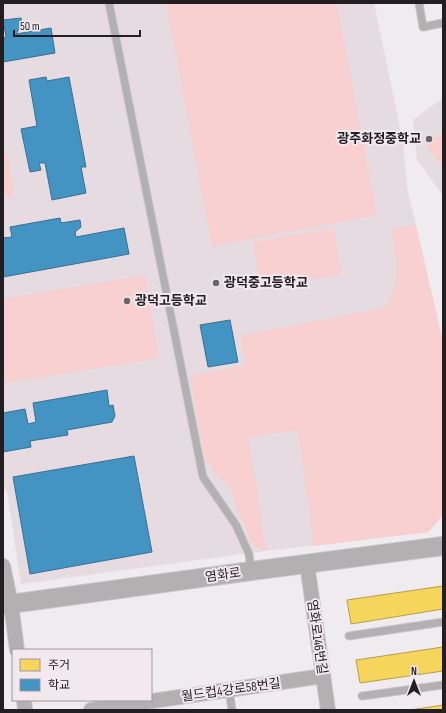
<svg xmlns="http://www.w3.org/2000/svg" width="446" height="713" viewBox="0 0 446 713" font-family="'Sofia Sans Condensed','Noto Sans KR',sans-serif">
<rect width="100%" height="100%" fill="#f0ebee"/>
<!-- built -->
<g fill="#e7dbe2">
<path d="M3,3h371l29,139 4,45 36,155v173l-15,17 -162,19 -245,33 -14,-93 -4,-4z"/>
<path d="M443,98v98l-26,-37 -4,-39z"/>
</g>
<!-- green -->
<g fill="#f7d0cf">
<path d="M166,3h171l40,212 -165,31z"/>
<path d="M443,132v36l-17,-24z"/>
<path d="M3,152h4l7,43 -2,4 -9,-6z"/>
<path d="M416,225l27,117v173l-15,17 -114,14 -16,-116 -49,7 17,114 -13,-6 -16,-36 -6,-22 -15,-13 -12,-18 -14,-80 56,-11 -6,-29 143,-28c3,-3 6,-6 8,-10 9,-22 5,-47 1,-69z"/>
<path d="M333,228l9,46 -81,15 -8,-47z"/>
<path d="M145,275l14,83 -153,25 -3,-19v-65z"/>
</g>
<!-- homes -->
<g fill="#f6d55c" stroke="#b69e4a">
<path d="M443,586v23l-92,15 -4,-24z"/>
<path d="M443,647v24l-83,12 -4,-23z"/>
<path d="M443,705v5h-33z"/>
</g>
<!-- schools -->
<g fill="#4393c3" stroke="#397092">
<path d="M21,18l1,6 -6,10 35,-6 4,25 -52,9v-24l3,-1 -3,-17z"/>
<path d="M46,77l1,4 22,-4 17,90h-5l5,26 -34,7 -7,-37h-6l2,7 -11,2 -9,-43 16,-3 -8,-46z"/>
<path d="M60,218l1,5 19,-3 1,7 -6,5 1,5 48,-9 5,26 -126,23v-39l9,-1 -2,-10z"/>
<path d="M230,320l8,42 -30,5 -8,-42z"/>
<path d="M107,390l2,16 4,-1 2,11 -3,6 -45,8 1,5 -38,6 1,6 -28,5v-39l22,-4 3,15 8,-2 -3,-19z"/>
<path d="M134,456l18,96 -122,22 -17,-97z"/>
</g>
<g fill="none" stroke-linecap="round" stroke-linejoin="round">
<!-- service casing -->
<g stroke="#cac7c9" stroke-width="9">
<g id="service">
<path d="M109,3l94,474 33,48 13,29 2,16"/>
<path d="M419,3l4,24 20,-4"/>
<path d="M349,636l94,-14"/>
<path d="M229,690l3,20"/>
<path d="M362,696l81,-11"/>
</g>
</g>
<!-- minor casing -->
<g stroke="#cac7c9" stroke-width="16">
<g id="minor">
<path d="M307,564l21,146"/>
<path d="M3,566l8,38 6,46"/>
<path d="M24,700l1,10"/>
<path d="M91,710l232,-34"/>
</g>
</g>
<!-- tertiary casing -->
<g stroke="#cac7c9" stroke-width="20">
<path id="tertiary" d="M3,605l248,-34 192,-25"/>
</g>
<!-- service -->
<use href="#service" stroke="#b2b0b1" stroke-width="7"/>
<!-- minor -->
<use href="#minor" stroke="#b2b0b1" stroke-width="14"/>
<!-- tertiary -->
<use href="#tertiary" stroke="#b2b0b1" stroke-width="18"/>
</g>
<!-- markers -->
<g fill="#6a6669" stroke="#f3e8ee" stroke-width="1.5">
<circle cx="429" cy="139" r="4"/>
<circle cx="216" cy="283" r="4"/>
<circle cx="127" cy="301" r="4"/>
</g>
<g text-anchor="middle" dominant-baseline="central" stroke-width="4" stroke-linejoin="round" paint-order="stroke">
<!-- poi labels -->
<g font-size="13" font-weight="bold" fill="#221e21" stroke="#f3e8ee" text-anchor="start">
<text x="421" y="139" text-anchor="end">광주화정중학교</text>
<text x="224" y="283">광덕중고등학교</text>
<text x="135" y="301">광덕고등학교</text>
</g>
<!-- street labels -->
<g font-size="13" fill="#221e21" stroke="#f3e8ee">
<text transform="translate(223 575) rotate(-8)">염화로</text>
<text transform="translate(317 637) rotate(82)">염화로146번길</text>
<text transform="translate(231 690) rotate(-8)">월드컵4강로58번길</text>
</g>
</g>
<!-- border -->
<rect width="446" height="713" fill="none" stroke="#221e21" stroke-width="8"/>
<!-- legend -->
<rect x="12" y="649" width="140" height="52" fill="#f3e8ee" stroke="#9f979c"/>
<rect x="20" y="659" width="20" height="12" fill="#f6d55c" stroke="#9f979c"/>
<text x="48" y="669" font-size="12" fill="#221e21">주거</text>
<rect x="20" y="679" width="20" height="12" fill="#4393c3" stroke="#9f979c"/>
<text x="48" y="689" font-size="12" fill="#221e21">학교</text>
<!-- north arrow -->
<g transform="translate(414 681)" stroke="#f3e8ee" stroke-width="3" paint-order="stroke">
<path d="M0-3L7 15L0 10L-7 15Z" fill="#221e21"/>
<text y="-6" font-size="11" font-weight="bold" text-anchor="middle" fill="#221e21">N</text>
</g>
<!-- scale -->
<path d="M14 30v6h126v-6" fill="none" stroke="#221e21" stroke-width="2"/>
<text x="20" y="30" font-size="12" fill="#221e21" stroke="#f3e8ee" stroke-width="3" paint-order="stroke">50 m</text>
</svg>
